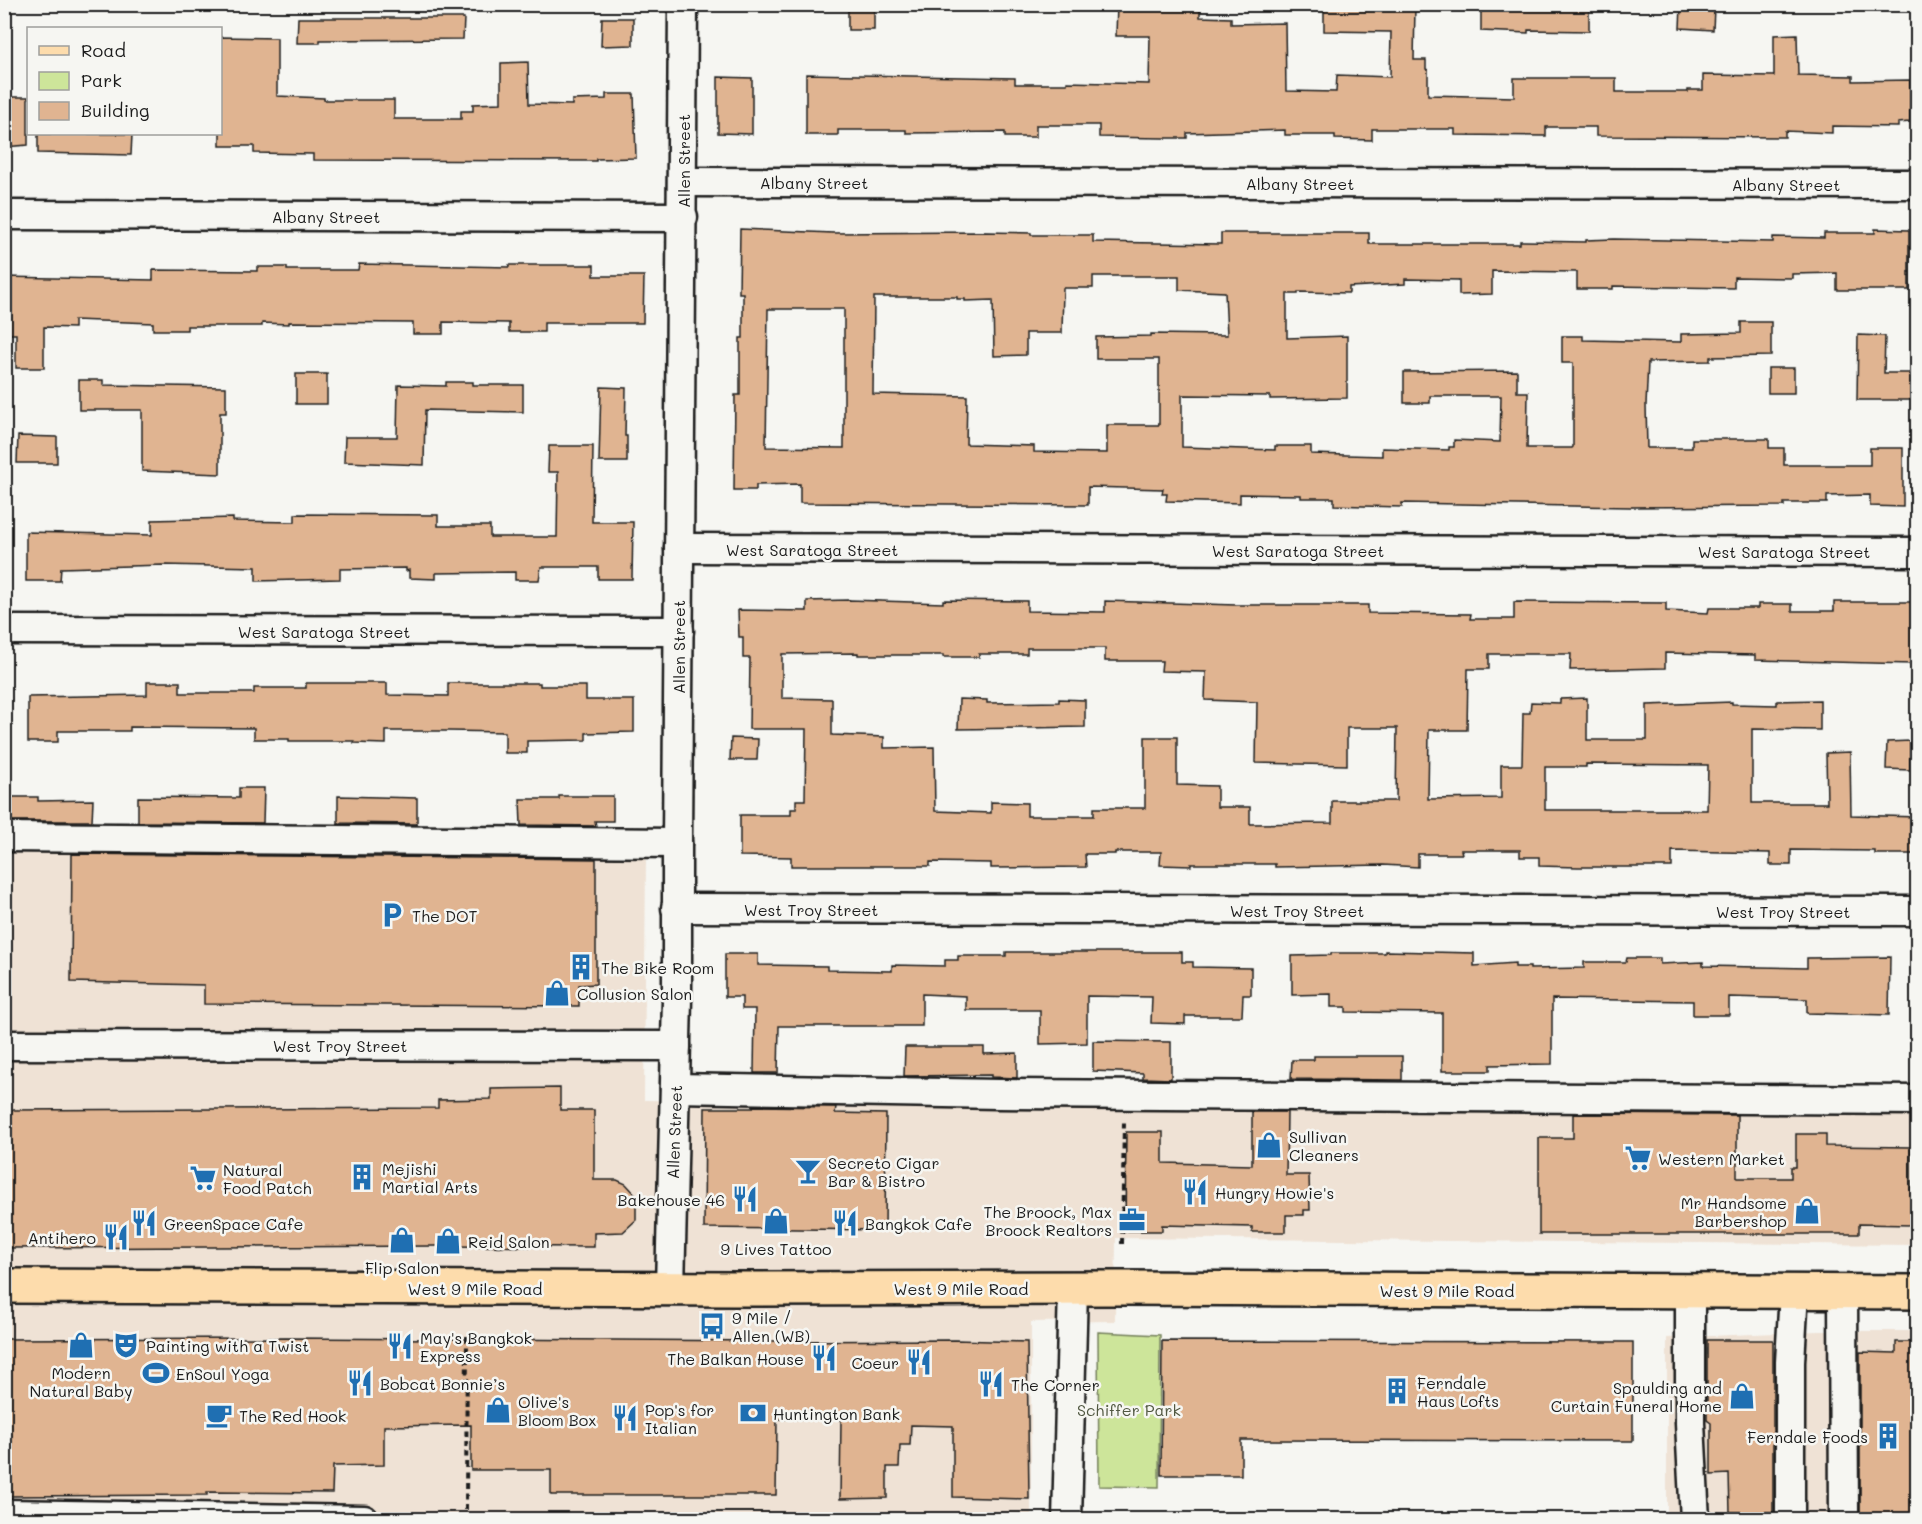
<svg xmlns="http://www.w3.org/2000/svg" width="1922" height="1524" viewBox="0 0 1922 1524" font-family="Mali,sans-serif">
<rect width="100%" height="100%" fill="#f6f6f2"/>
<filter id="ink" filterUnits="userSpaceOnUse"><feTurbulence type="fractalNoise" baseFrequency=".0167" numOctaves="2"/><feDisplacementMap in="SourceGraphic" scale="12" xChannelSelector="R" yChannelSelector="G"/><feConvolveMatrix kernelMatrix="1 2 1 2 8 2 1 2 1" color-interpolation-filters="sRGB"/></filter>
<g filter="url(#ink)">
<!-- built -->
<g fill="#efe2d5">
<path d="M5,851l641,4 -2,245 473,8 800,2v135l-801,-7 -1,83 -84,1v197l-1026,1z"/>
<path d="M1818,1331h99v188l-250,1v-182z"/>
</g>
<!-- green -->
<path fill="#cde59a" stroke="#74805b" stroke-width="1.5" d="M1098,1332l62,3 -1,152 -60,-1z"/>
<!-- building -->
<g fill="#e0b491" stroke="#1c1c1c" stroke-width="1.5" fill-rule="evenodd">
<rect x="848" y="4" width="26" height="26"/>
<path d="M1117,4h83v13l31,1v6l54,-1 1,68 50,1 1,-17 53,2 1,-45 -67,-1v-26l91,1 -1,54h12v9l2,1v25l86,2v-19h102v14h72v-2h15v-15l71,1v-41l23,-1 1,41 55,1v5l57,-1v42l-12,1v4l-66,-1v7l-47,-2v6l-189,-1v-9h-50v9l-91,-1v-6h-83v11l-37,-1v-4h-50v-5l-98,3v5h-24l-64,-1v-12h-63v12h-31v-5l-99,1v-3h-68v5h-32v-61l209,4v6h52v-2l82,2 1,-48h-34z"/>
<path d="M1681,6l33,2 -1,22 -33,-2z"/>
<path d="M1502,7l87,1v23l-61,-1v3l-47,-2v-22h21z"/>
<path d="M298,18h166l-1,21 -143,1v3h-23z"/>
<path d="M602,18h31v27l-32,1z"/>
<path d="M220,37l57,1v58l47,2v2h70v19h67v-8h12v-7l28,-1v-40l27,-1 1,42 43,1v-5l34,-1v-5h28l2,64 -40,1v2l-283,-1v-6l-59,-1v-7h-34z"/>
<path d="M718,77l34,1v56l-34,-1z"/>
<path d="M4,97h24v48l-24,2z"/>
<path d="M38,134h94l-1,21 -93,-2z"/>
<path d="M740,229l93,4 152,-1 46,1v2h62v7l128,2v-11h148v11h151v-3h4l62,1v-2l28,-1 159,3v-5l51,1v-5h51v-4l34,1v60h-72v-17l-45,1v4l-58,-1v11l-121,-2v3h-36v-17l-85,-1v23l-33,1v-15l-54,-1v5l-56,3v6l-51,-1v2h-11v44l60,-2v62l-77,1v-3l-88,-1v52l93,3v-4h36v8l71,2v-8l67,2v-3h5v-7l46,2 1,-46h-71v7h-26v-31l113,-1v21h11l-1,56h45l1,-1v-84h-11v-27h21v4l98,2v-8l60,-1v-11h30v34l-61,1v4l-62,1 -2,43 1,43h45v-9h77v9h15v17h86v-17h33v59l-33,-1v-11l-43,1v7h-43v3l-154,1 -228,-4v4l-39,-1 -29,-1v-7h-33v-3l-61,-1v9l-74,-2 1,-7h-5l1,-5 -75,-2v18l-288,-2v-19l-44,1v5h-22l1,-95h5v-57h3v-45h-4zM1093,276h86v14l46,2 2,43 -76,-1v2l-55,1v22h63v66h-52v28l-73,-1v-6l-68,-2 1,-48 -94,-2 1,-97h83v2h8v2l28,-1 1,56 32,-1v-22h36l1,-45h30zM768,309h76v139l-78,-1z"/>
<path d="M359,264l150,3v-2h85v11h50l-1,47h-99v9h-35v-9l-66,-1v12h-30v-11l-124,-1v2l-27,-1v3h-75v4h-34v-7l-79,-3v8l-30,-1v41h-28v-34h-12v-57l149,3v-10l104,1v-4h30v3h71z"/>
<path d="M1858,335l27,1 -1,37h30l1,27h-58z"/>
<rect x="1768" y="368" width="26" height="25"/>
<rect x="296" y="374" width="31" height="30"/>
<path d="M79,380h24v5l123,2v26h-6v61l-78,-3v-61h-63z"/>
<path d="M446,382h27v3h50v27l-98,-2 -1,55 -80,-3 1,-25h52l1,-52 48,1z"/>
<path d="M601,387l25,1 -1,48h2v26h-28z"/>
<path d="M18,436l39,1v26h-40z"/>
<path d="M549,446h44l-1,76h41l-1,57h-34v-12h-57l-2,13h-24v-8l-79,1v6l-27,-1v-8l-3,1v-3l-66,1v10l-84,2v-14l-92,-2 -103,3 -1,13h-34v-49l126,3v-15l81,-2v3l62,1v-8l143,1v11h52v11h67l1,-65h-10z"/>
<path d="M849,600l94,3v-3l84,1v10l78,1v-11l131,4h132v8l103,1 -1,5h44v-17l152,1v8l42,2 1,-5h49v-4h34v7h42v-9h78v62l-157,-4v-5l-90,-2v15l-95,2 1,-16h-82v15h-21l-1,61h-38l-1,69 73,-1v-33h21l1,-52h7l1,-11 29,1v-4l27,-1v42h60v-35l85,-3v2l45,1v-4l43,-1v30l-68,-1v74h75l-1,-50 24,-1 1,63 66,2v37h-42v-3l-84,-1v15h-21v-12l-98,-2v16h-94l-39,-1v-9h-19v-7h-59l1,4h-44v13l-35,-2 -108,2v-3h-84v2l-31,-1 1,-13h-46v2h-30l1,13 -95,1v-5l-61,-1v4h-139v-9l-51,-1v-41h51v-6h5v-9h9l1,-71h-57l1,-71h-7v-21h-4l-1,-27 69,1v-10zM1027,648h78v13h57l-1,10 45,1 -1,28 52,2 -1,61 91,2v-37h50l-1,73h-64v22l-82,1v-17h-33v-21l-40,-1v-48h-32v71h-51v8h-67v-13l-36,-1v11l-56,-2 -1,-64 -50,1v-11l-52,-2v-36l-50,-1v-44l76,-1v2h85v2h36v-3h48zM1586,764l122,1 -1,45h-162v-43h41z"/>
<path d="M147,682h33v11h74v-5h52v-5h81v12l61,1v-13h92v3h46v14h48v32l-48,1v7l-59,1v12h-22v-21l-57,-1h-62v13l-32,-1v-2h-65v-2h-35v-11l-124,-1v4h-72v11h-30v-45l119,-2z"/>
<path d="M959,699l28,1v3l72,-1v-3l26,1v27l-127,2z"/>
<path d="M731,738l27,1 -1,21h-27z"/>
<path d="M1910,741v29l-24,-1 1,-27z"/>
<path d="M239,788h25l-1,35 -125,-1v-25l101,1z"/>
<path d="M338,796l79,2v26l-79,-1z"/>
<path d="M559,796h54v25h-18l1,5 -75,-1 -1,-26h39z"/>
<path d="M11,797h27v4l55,-1 -1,21h-81z"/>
<path d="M72,854l524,5v125l-17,1v21l-375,-2v-19l-133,-3z"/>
<path d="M1385,951l89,2v13l41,-3v4h15v2l54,-1v-6h42l1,-4h33v6l43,-2v4l104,2v-10l83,-1 -1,58 -82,-2v-14l-78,-2v18h-36v-14l-141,-2v65l-62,1v6h-48v-58l-96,-1v-5h-15v-13l-39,1v-39l39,-1v-2h54z"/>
<path d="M1006,952h176v10h11v5l58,1v27h-8l-1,21h-57v8l-34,-1 1,-26 -65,-1v47l-47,1v-34h-74v-14l-44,-2v32h-143l-1,47h-24l1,-64h-13v-12h-17v-43h33v11l69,1v4l65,1v-6l53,1v-6h13v-4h48z"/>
<path d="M1093,1041l78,1v37l-28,-1v-5l-50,-2z"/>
<path d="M905,1047h79v7l33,-1v25l-26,-1v-2l-87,1z"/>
<path d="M1314,1056h88v24l-111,-1 1,-19h22z"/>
<path d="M560,1088v22h34v70h23l9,4 10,11v25l-13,12 -29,1v14l-157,-1 -431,2 1,-138 431,-2v-8l53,-1v-10z"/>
<path d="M753,1106l83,1 -1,6 51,1 -1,116 -181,-2 1,-120h48z"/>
<path d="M1252,1112h35l-1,63h23l1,35h-6v5h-18v17h-34v-5l-90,-2v6h-37l1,-99h37v31l89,2z"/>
<path d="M1573,1114l164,1v63h54v-11h5v-33h30v12l85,1v78l-52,-1v10h-320v-96h34z"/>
<path d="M286,1338l491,3 178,-1 72,2 2,157 -76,-2v-71l-42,-1 -1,20h-10l-1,22h-12v31l-47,1 1,-80h-64l-1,76h-225v-25h-80v-45l-87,1v39l-51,1 -1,27 -125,-1v3l-203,1v-157z"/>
<path d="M1707,1340h66v172h-43l-1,-38 -18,1v-52l-4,-3z"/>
<path d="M1162,1341l471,1v99l-392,-1v35h-80z"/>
<path d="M1896,1342h21v178h-57v-168l36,1z"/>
</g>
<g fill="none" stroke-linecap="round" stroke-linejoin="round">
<!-- minor casing -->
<g stroke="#1c1c1c" stroke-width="33">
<g id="minor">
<path d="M683,182l1235,2"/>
<path d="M4,215l679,2"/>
<path d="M679,548l1239,4"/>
<path d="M4,630l675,1"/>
<path d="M4,837l673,6"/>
<path d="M676,908l1242,3"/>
<path d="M4,1045l672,1"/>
<path d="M675,1088l323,6 920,6"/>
<path d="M670,1288l7,-289v-156l6,-839"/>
<path d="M1690,1290v133l5,97"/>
<path d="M1843,1292l1,228"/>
<path d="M4,1514l360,6"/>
<path d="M1067,1520l6,-232"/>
<path d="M1790,1520v-158l4,-71"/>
</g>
</g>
<!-- major casing -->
<g stroke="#1c1c1c" stroke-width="38">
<path id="major" d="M4,1286l731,3 387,-1 796,4"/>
</g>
<!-- path -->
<g stroke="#1c1c1c" stroke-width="4" stroke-dasharray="6 4.5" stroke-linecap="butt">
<path d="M1122,1244l2,-122"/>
<path d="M466,1510l1,-176"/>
</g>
<!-- minor -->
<use href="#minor" stroke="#f6f6f2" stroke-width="28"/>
<!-- major -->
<use href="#major" stroke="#fddcac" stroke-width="33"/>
</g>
</g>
<!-- icons -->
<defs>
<g id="parking-bare" transform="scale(2.07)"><path d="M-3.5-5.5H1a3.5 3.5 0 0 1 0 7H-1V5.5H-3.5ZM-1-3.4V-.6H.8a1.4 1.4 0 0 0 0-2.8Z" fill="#1f6fb2" stroke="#f6f6f2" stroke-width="2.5" paint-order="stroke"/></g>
<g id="building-bare" transform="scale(2.07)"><path d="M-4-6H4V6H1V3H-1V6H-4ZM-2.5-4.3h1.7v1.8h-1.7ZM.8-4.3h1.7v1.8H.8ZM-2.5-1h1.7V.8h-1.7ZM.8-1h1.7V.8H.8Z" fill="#1f6fb2" stroke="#f6f6f2" stroke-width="2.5" paint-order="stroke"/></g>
<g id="shop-bare" transform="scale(2.07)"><path d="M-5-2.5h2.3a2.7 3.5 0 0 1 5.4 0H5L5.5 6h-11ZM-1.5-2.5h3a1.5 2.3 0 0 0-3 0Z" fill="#1f6fb2" stroke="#f6f6f2" stroke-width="2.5" paint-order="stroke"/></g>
<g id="supermarket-bare" transform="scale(2.07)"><path d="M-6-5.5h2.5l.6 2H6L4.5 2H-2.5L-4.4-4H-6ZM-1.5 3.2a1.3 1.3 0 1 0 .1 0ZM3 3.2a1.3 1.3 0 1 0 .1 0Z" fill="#1f6fb2" stroke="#f6f6f2" stroke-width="2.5" paint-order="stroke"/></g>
<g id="bar-bare" transform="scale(2.07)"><path d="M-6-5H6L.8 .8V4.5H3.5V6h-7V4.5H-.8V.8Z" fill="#1f6fb2" stroke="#f6f6f2" stroke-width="2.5" paint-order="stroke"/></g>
<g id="restaurant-bare" transform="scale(2.07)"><path d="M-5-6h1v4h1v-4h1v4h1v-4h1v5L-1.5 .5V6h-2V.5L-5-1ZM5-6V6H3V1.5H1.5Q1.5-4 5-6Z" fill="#1f6fb2" stroke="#f6f6f2" stroke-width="2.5" paint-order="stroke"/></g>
<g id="office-bare" transform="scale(2.07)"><path d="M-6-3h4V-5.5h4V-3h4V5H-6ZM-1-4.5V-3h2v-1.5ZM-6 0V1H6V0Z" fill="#1f6fb2" stroke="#f6f6f2" stroke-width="2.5" paint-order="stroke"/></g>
<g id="bus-bare" transform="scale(2.07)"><path d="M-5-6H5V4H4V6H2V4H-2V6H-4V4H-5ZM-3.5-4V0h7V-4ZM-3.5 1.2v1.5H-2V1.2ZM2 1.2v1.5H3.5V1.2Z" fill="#1f6fb2" stroke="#f6f6f2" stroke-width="2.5" paint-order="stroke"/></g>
<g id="theatre-bare" transform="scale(2.07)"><path d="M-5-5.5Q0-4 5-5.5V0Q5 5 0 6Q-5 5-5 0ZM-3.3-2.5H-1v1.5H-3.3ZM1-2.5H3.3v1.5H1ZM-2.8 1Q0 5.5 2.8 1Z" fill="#1f6fb2" stroke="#f6f6f2" stroke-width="2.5" paint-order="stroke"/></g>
<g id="stadium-bare" transform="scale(2.07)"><path d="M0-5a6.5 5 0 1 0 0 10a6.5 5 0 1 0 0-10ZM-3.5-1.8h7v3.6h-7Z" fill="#1f6fb2" stroke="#f6f6f2" stroke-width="2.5" paint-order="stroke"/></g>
<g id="bank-bare" transform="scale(2.07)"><path d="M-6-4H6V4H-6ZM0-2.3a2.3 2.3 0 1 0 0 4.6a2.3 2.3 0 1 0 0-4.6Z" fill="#1f6fb2" stroke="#f6f6f2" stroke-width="2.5" paint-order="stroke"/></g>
<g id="cafe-bare" transform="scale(2.07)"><path d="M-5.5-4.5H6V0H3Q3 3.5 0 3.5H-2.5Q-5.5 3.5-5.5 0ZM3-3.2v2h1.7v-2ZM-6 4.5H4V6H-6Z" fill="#1f6fb2" stroke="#f6f6f2" stroke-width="2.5" paint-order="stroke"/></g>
</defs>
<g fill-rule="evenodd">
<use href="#parking-bare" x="392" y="915"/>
<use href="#building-bare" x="581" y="967"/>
<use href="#shop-bare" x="557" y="993"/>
<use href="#shop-bare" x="1269" y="1145"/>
<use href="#supermarket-bare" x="1638" y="1158"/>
<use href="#bar-bare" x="808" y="1171"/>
<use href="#building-bare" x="362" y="1177"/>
<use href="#supermarket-bare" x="203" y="1178"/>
<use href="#restaurant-bare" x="1195" y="1192"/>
<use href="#restaurant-bare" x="745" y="1199"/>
<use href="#shop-bare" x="1807" y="1211"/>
<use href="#office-bare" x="1132" y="1220"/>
<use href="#shop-bare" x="776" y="1221"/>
<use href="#restaurant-bare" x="144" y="1223"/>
<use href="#restaurant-bare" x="845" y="1223"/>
<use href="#restaurant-bare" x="116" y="1237"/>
<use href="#shop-bare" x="402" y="1240"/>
<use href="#shop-bare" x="448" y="1241"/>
<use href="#bus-bare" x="712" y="1326"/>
<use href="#shop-bare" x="81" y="1345"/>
<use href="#theatre-bare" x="126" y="1345"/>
<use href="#restaurant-bare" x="400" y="1346"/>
<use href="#restaurant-bare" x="824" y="1358"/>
<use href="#restaurant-bare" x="919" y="1362"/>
<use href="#stadium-bare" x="156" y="1373"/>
<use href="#restaurant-bare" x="360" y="1383"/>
<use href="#restaurant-bare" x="991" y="1384"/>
<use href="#building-bare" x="1397" y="1391"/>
<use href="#shop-bare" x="1742" y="1396"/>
<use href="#shop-bare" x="498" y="1410"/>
<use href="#bank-bare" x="753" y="1413"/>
<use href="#cafe-bare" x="219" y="1415"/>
<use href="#restaurant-bare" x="625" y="1418"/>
<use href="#building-bare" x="1888" y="1436"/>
</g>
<g text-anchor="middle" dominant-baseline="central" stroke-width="5" stroke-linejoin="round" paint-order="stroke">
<!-- street labels -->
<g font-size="16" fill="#1c1c1c" stroke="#f6f6f2">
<text transform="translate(683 161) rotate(-90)">Allen Street</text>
<text x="814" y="182">Albany Street</text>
<text x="1300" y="183">Albany Street</text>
<text x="1786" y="184">Albany Street</text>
<text x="326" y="216">Albany Street</text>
<text x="812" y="549">West Saratoga Street</text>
<text x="1298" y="550">West Saratoga Street</text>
<text x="1784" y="551">West Saratoga Street</text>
<text x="324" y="631">West Saratoga Street</text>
<text transform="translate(678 647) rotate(-90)">Allen Street</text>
<text x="811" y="909">West Troy Street</text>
<text x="1297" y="910">West Troy Street</text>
<text x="1783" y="911">West Troy Street</text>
<text x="340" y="1045">West Troy Street</text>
<text transform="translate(674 1132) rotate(-88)">Allen Street</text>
<text x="475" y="1288">West 9 Mile Road</text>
<text x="961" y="1288">West 9 Mile Road</text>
<text x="1447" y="1290">West 9 Mile Road</text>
</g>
<!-- poi labels -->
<g font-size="16" fill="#1c1c1c" stroke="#f6f6f2" text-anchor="start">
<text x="412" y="915">The DOT</text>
<text x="601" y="967">The Bike Room</text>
<text x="577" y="993">Collusion Salon</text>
<text x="1289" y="1136">Sullivan<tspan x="1289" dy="18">Cleaners</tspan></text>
<text x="1658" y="1158">Western Market</text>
<text x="828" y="1162">Secreto Cigar<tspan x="828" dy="18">Bar &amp; Bistro</tspan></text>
<text x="382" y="1168">Mejishi<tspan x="382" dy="18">Martial Arts</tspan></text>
<text x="223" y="1169">Natural<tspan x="223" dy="18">Food Patch</tspan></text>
<text x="1215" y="1192">Hungry Howie's</text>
<text x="725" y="1199" text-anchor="end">Bakehouse 46</text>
<text x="1787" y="1202" text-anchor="end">Mr Handsome<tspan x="1787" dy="18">Barbershop</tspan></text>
<text x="1112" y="1211" text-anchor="end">The Broock, Max<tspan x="1112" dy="18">Broock Realtors</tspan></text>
<text x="164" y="1223">GreenSpace Cafe</text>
<text x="865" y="1223">Bangkok Cafe</text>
<text x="96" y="1237" text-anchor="end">Antihero</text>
<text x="468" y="1241">Reid Salon</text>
<text x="776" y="1248" text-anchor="middle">9 Lives Tattoo</text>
<text x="402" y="1267" text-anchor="middle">Flip Salon</text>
<text x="732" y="1317">9 Mile /<tspan x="732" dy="18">Allen (WB)</tspan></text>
<text x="420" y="1337">May's Bangkok<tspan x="420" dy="18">Express</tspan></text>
<text x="146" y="1345">Painting with a Twist</text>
<text x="804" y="1358" text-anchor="end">The Balkan House</text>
<text x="899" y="1362" text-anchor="end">Coeur</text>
<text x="81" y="1372" text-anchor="middle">Modern<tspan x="81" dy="18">Natural Baby</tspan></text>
<text x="176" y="1373">EnSoul Yoga</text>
<text x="1417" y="1382">Ferndale<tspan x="1417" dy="18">Haus Lofts</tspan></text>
<text x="380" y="1383">Bobcat Bonnie’s</text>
<text x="1011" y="1384">The Corner</text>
<text x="1722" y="1387" text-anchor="end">Spaulding and<tspan x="1722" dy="18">Curtain Funeral Home</tspan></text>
<text x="518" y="1401">Olive's<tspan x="518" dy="18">Bloom Box</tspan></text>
<text x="645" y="1409">Pop's for<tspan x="645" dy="18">Italian</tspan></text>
<text x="773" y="1413">Huntington Bank</text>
<text x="239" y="1415">The Red Hook</text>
<text x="1868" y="1436" text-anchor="end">Ferndale Foods</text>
</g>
<!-- park labels -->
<g font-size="16" fill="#515842" stroke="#f6f6f2">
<text x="1129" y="1409">Schiffer Park</text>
</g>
</g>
<!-- margin -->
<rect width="1922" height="1524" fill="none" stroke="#f6f6f2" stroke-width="24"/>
<rect x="12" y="12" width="1898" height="1500" fill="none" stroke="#1c1c1c" stroke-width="2" filter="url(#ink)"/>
<!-- legend -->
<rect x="27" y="27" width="195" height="108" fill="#f6f6f2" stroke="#9f9f9c" stroke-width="1.5"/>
<rect x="39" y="46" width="30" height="9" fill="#fddcac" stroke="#9f9f9c" stroke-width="1.5"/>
<text x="81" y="57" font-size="18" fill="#1c1c1c">Road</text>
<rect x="39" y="72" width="30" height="18" fill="#cde59a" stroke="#9f9f9c" stroke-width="1.5"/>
<text x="81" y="87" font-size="18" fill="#1c1c1c">Park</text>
<rect x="39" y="102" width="30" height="18" fill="#e0b491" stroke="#9f9f9c" stroke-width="1.5"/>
<text x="81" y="117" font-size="18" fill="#1c1c1c">Building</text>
</svg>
